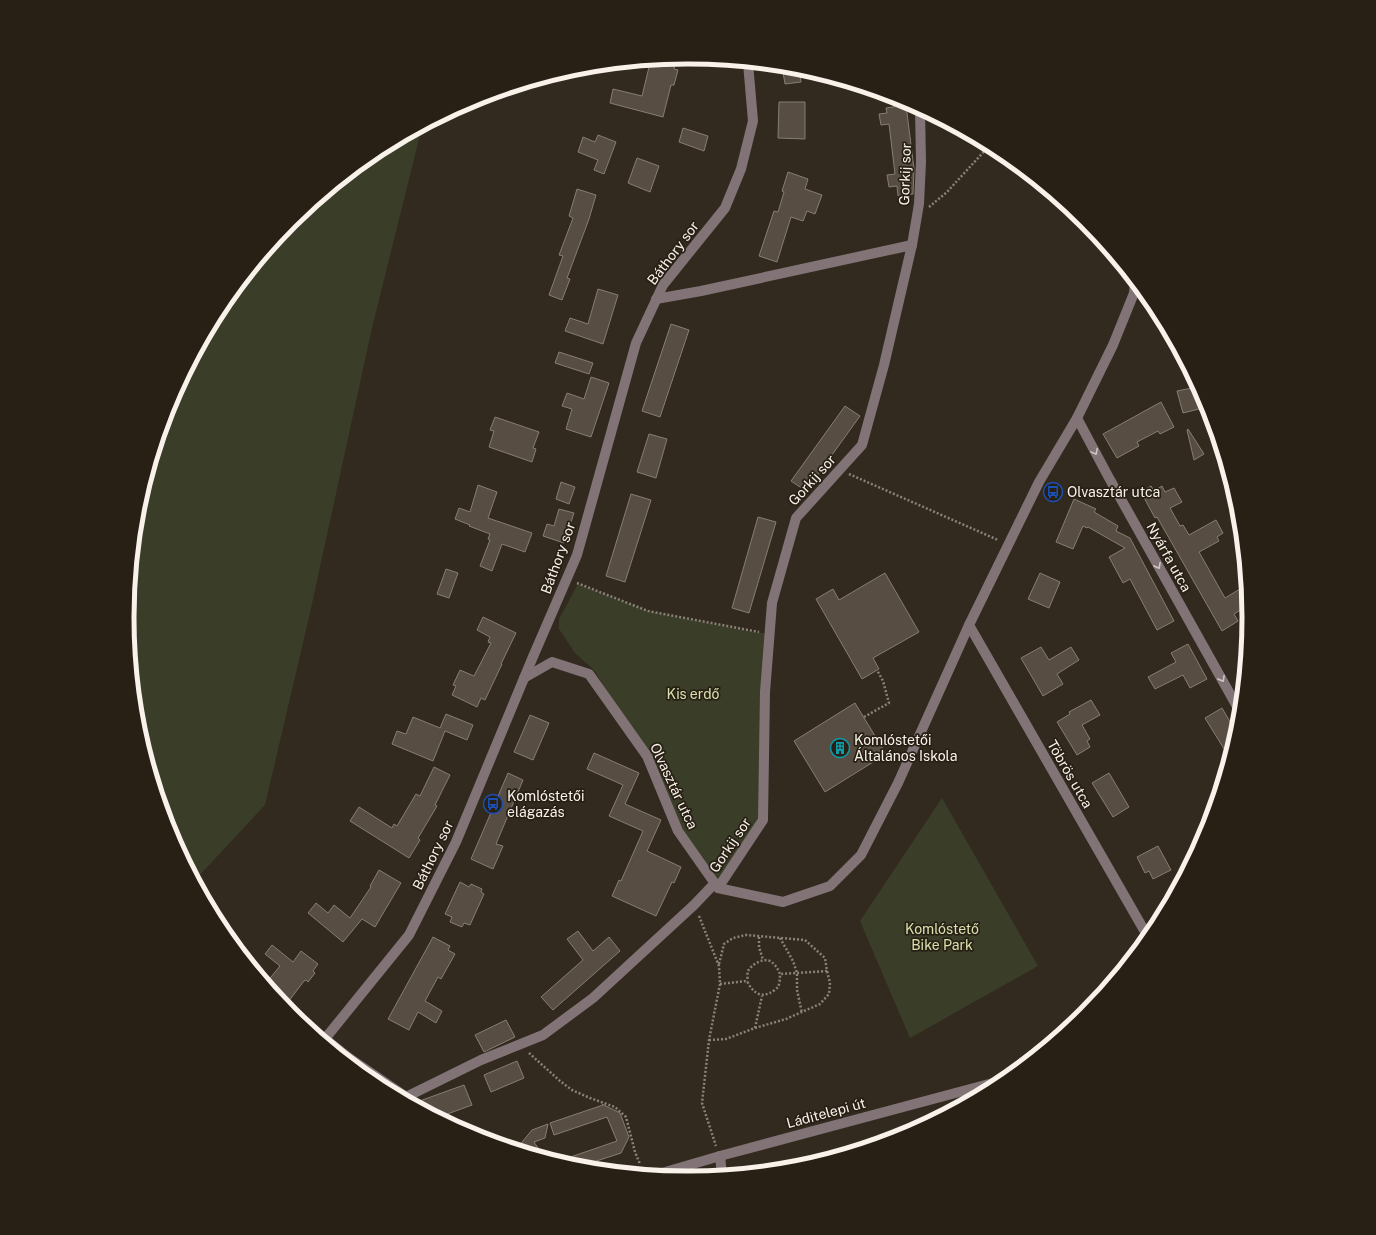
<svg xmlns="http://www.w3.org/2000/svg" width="1376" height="1235" viewBox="0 0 1376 1235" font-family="'Public Sans',sans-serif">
<rect width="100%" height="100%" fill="#322a1f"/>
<!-- green -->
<g fill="#3a3d28">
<path d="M422,127l-50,201 -62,285 -45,192 -69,74 -26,-47 -32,-105 -10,-110 10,-109 32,-105 52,-97 70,-85 85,-70z"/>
<path d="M578,584l70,27 100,20 21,3 -6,186 -19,30 -29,33 -37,-52 -31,-75 -53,-86 -19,-17 -16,-24v-10z"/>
<path d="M942,798l96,168 -128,72 -50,-117z"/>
</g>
<!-- building -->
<g fill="#574d42" stroke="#887d71">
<path d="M663,59l12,3 -1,7 4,1 -4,15h-3l-8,32 -53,-14 3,-14 29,7 8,-33 9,2 1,-5z"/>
<path d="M782,66l17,2 2,14 -16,2z"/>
<path d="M779,102h26v37l-27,-1z"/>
<path d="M906,105l8,64 -1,25 -15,2 -1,-10 -8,1 -2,-12 8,-1 -6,-50 -8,1 -2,-11 8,-1 -1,-5z"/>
<path d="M683,128l25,8 -4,15 -25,-9z"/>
<path d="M598,135l18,7 -12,32 -10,-4 4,-10 -20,-8 5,-15 12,5z"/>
<path d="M637,158l22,8 -9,26 -22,-9z"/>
<path d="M788,172l20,7 -3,10 17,6 -7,19 -8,-3 -4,10 -12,-4 -14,45 -18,-6 15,-45 4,1 6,-20 -2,-1z"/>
<path d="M577,189l19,6 -7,24 -22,59 3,1 -8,21 -13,-5 14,-39 -4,-1 14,-37 -4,-2z"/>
<path d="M598,289l20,6 -15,49 -38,-13 5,-13 18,6z"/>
<path d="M671,324l18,6 -29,87 -18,-6z"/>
<path d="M559,352l34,11 -4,11 -34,-11z"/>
<path d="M591,377l18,6 -18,54 -25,-8 6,-20 -10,-3 5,-13 17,6z"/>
<path d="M1197,387l6,21 -20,5 -6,-22z"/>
<path d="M1161,402l13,25 -14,7 -2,-3 -21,11 2,4 -22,12 -14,-24z"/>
<path d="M845,406l15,10 -54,75 -15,-10z"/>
<path d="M495,417l44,15 -6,16 3,1 -4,13 -43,-15 5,-16 -4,-1z"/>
<path d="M1188,429l16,25 -10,6 -7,-30z"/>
<path d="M649,434l18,5 -11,39 -19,-6z"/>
<path d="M561,482l14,5 -6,17 -13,-5z"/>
<path d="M478,485l19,7 -9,26 44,15 -7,19 -23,-8 -10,27 -12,-5 10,-26 -2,-1 2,-5 -21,-8 1,-1 -15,-6 4,-11 11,4z"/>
<path d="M1151,486l3,5 8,-5 3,6 9,-4 8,14 -12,6 10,18 3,-1 6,10 27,-15 7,13 -6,4 2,4 -20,11 26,46 20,-12 2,20 -13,8 4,7 -16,10 -65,-114 -2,1 -14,-26z"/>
<path d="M631,494l20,6 -26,82 -19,-6z"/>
<path d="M1074,499l22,10 -2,3 24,14 -2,5 14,7 44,83 -17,9 -27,-51 -7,4 -14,-26 16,-9 -37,-21 -1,1 -4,-2 -10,23 -17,-7z"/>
<path d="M559,509l15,4 -10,30 -21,-7 4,-12 7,2z"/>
<path d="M758,517l18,5 -27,91 -17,-5z"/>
<path d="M446,569l12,4 -9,25 -12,-4z"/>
<path d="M885,573l34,59 -46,26 6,11 -17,10 -46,-80 17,-10 6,11z"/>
<path d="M1040,573l20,9 -11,26 -21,-9z"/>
<path d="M483,617l33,16 -15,31h1l-17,36 -4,-2 -4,9 -25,-12 4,-9 -3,-1 7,-15 14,6 17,-33 -3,-1 2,-5 -13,-7z"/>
<path d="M1188,644l19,35 -17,9 -7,-13 -28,14 -7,-12 28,-15 -5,-9z"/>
<path d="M1041,647l8,13 22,-13 8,13 -22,14 6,10 -20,12 -22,-38z"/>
<path d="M1091,700l9,15 -18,10 8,14 -3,2 3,6 -13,8 -20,-33 13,-8 -1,-2z"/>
<path d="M855,703l31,51 -61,38 -31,-51z"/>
<path d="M1222,708l14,24 -7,25 -24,-39z"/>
<path d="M446,714l27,11 -6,15 -22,-9 -12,30 -41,-17 5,-13 9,3 7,-17 27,11z"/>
<path d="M530,715l19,8 -16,37 -19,-8z"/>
<path d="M594,753l45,20 -14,31 36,16 -14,31 34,16 -7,16 -2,-1 -16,34 -44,-20 7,-16 2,1 22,-50 -34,-15 14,-31 -36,-16z"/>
<path d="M434,767l16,8 -15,30 2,1 -19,32 2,2 -11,18 -59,-37 9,-14 33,21 2,-4 3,2 19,-32 4,2z"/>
<path d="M508,773l15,7 -27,64 7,2 -10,23 -22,-10z"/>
<path d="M1109,773l20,34 -16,10 -21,-34z"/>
<path d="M1158,846l13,24 -18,9 -4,-8 -4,2 -8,-16z"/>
<path d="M379,870l22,13 -26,44 -13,-8 -19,23 -35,-29 8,-10 12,10 6,-8 16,13 21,-31 -1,-1z"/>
<path d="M460,882l9,5 2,-3 11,5 -1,3 3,2 -14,31 -6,-2 -2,4 -12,-5 2,-5 -7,-3z"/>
<path d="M578,931l15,20 16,-14 11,14 -67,59 -12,-13 42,-37 -16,-21z"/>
<path d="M433,937l17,9 -2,4 7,4 -14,25 -3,-2 -13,24 17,10 -6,12 -18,-11 -9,18 -21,-11z"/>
<path d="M272,945l21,17 8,-11 17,13 -5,7 2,2 -7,9 -2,-2 -2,1 -19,25 -19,-23 14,-17 -15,-12z"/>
<path d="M506,1020l9,17 -31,15 -9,-17z"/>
<path d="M517,1061l7,17 -33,14 -7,-17z"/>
<path d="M464,1085l8,20 -33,12 -25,-14z"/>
<path d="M602,1104l18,9 9,24 -8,16 -43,14 -19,-6 58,-20 -10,-24 -53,18 -4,-12 53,-18z"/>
<path d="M548,1124l-3,14 -11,4 10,15 -21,-7 -1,-4 -4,1 14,-17z"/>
</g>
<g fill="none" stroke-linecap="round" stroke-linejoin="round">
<!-- path -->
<g stroke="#898279" stroke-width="2.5" stroke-dasharray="2 2" stroke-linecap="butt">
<path d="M929,207l18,-15 42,-46"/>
<path d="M849,474l149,66"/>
<path d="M577,583l71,28 111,21"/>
<path d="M864,717l25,-14 -6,-22 -6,-11"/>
<path d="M699,916l20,50 1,18 -11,56 -7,63 14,43"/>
<path d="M759,937v10l4,13"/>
<path d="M780,938l13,23 4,12v17l5,23"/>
<path d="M719,964l5,-20 9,-6 13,-3 59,5 20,18 2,13 -47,3"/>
<path d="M720,984l27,-3c5,10 12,17 23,12 2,-1 6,-4 8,-6 2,-4 2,-10 2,-13 -2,-5 -5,-10 -10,-13 -7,-3 -18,3 -22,10 -1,2 0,7 -1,10"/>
<path d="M755,1028l7,-32"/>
<path d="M709,1040l17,-1 29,-11 31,-9 34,-15 9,-10 1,-11 -3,-12"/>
<path d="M529,1053l31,28 12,9 18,8 25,9 11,10 9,35 5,12"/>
</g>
<!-- minor -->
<g stroke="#827476" stroke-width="10">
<path d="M656,299l45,-8 211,-46"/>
<path d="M1077,418l31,58 131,234"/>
<path d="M969,625l179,312"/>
<path d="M524,678l28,-16 37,12 58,82 31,75 40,57 65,14 47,-16 31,-31 37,-72 71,-158 70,-143 38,-64 36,-73 21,-52 1,-10"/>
<path d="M718,888l45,-68 2,-128 7,-89 24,-85 66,-73 22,-80 28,-120 7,-41 2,-42 -1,-53"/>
<path d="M325,1039l24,19 57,39"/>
<path d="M324,1040l85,-105 47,-93 76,-183 45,-104 59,-212 27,-58 62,-77 16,-39 12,-48 -5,-58"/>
<path d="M404,1098l77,-38 62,-25 50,-37 101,-93 21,-22"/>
<path d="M720,1156l2,19"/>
<path d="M655,1175l65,-19 284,-76"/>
</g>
</g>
<!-- one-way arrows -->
<defs><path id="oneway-chevron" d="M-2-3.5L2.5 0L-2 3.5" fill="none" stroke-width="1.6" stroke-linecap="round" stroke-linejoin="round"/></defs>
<g stroke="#cfc6c2">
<use href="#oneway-chevron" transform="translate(1095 452) rotate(62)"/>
<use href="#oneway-chevron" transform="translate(1158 566) rotate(61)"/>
<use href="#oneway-chevron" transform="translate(1222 679) rotate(61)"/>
</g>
<!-- icons -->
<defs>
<g id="bus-ring" transform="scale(1)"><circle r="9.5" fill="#282015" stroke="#1a4fb4" stroke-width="1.5"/><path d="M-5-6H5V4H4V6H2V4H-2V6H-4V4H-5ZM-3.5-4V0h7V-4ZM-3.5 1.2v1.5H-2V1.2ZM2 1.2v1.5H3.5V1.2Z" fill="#1a4fb4"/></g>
<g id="building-ring" transform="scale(1)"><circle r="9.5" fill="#282015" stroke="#0f9aa8" stroke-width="1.5"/><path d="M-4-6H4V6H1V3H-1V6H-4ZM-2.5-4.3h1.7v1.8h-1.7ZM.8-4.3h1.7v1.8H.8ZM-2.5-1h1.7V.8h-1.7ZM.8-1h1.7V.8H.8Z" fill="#0f9aa8"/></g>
</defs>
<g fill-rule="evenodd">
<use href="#bus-ring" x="1053" y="492"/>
<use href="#building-ring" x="840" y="748"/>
<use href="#bus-ring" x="493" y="804"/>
</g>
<g text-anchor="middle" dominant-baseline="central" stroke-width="3.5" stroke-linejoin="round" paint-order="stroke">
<!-- street labels -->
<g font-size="14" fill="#f8f2eb" stroke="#282015">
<text transform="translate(905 174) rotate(-88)">Gorkij sor</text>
<text transform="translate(673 253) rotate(-53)">Báthory sor</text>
<text transform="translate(812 480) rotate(-48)">Gorkij sor</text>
<text transform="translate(1169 557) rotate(61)">Nyárfa utca</text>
<text transform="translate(558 558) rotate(-70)">Báthory sor</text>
<text transform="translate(1070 774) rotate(60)">Töbrös utca</text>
<text transform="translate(674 786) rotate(65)">Olvasztár utca</text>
<text transform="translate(730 845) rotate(-56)">Gorkij sor</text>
<text transform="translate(433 855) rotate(-64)">Báthory sor</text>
<text transform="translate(826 1113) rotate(-15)">Láditelepi út</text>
</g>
<!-- poi labels -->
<g font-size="14" fill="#f8f2eb" stroke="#282015" text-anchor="start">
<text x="1067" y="492">Olvasztár utca</text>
<text x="854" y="740">Komlóstetői<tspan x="854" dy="16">Általános Iskola</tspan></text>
<text x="507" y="796">Komlóstetői<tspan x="507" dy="16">elágazás</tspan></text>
</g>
<!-- park labels -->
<g font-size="14" fill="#d8e1ac" stroke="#282015">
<text x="693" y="694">Kis erdő</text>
<text x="942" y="929">Komlóstető<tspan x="942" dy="16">Bike Park</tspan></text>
</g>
</g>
<!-- crop -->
<path d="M0 0H1376V1235H0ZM687 64H689A553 553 0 0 1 1242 617V618A553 553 0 0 1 689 1171H687A553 553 0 0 1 134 618V617A553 553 0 0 1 687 64Z" fill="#282015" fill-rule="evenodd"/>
<path fill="none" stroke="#f8f2eb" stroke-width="5" d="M687 64H689A553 553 0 0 1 1242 617V618A553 553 0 0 1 689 1171H687A553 553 0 0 1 134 618V617A553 553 0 0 1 687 64Z"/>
</svg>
